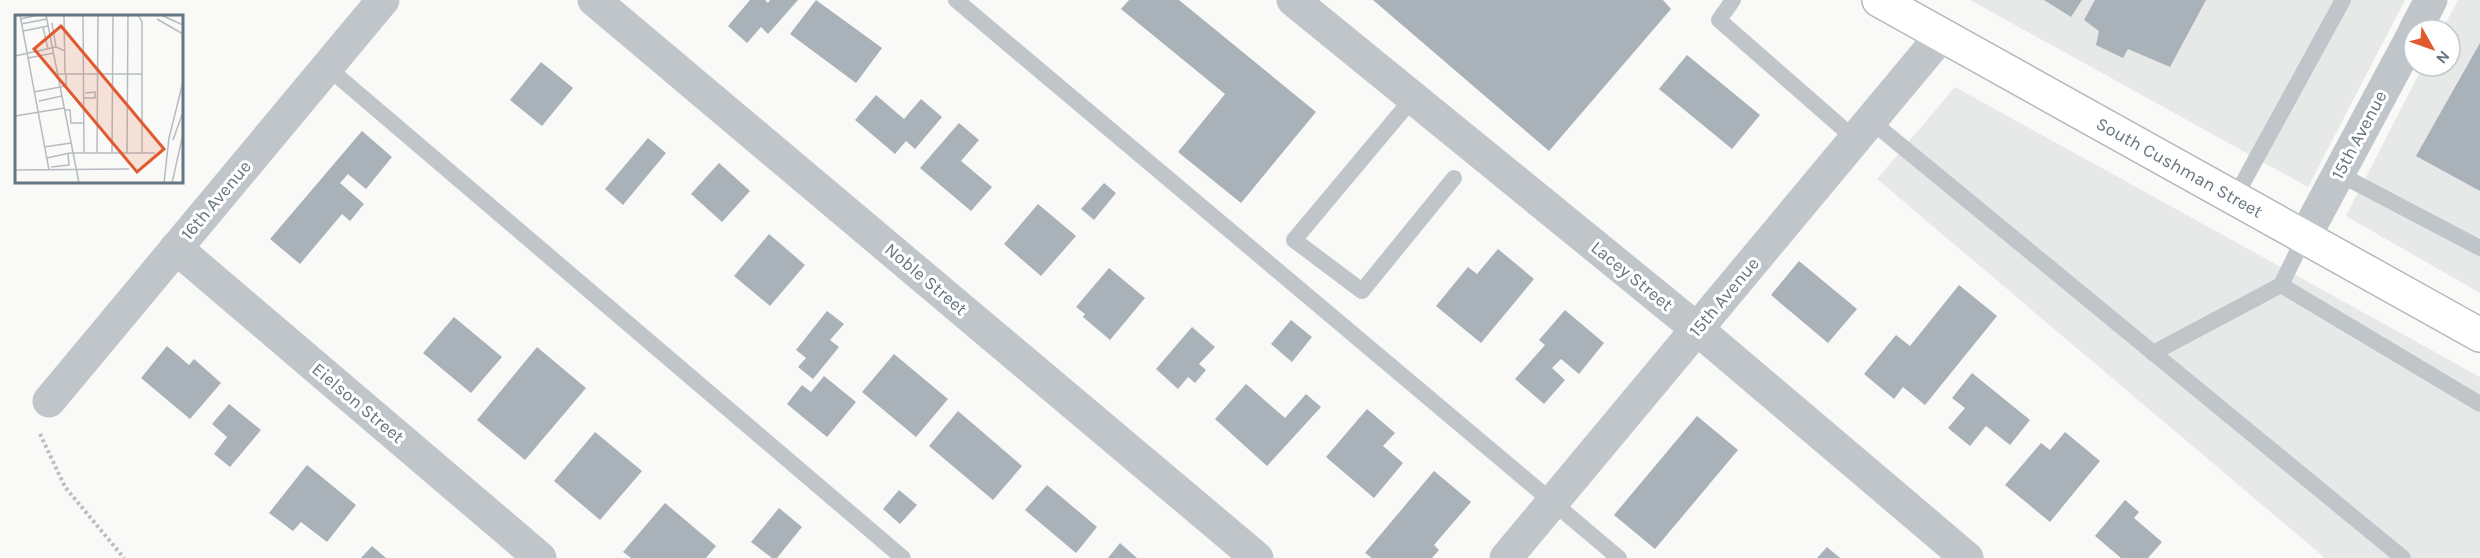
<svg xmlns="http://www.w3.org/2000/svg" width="2480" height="558" viewBox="0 0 2480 558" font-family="Karla,sans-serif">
<rect width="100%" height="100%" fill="#f9f9f7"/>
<!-- built -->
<g fill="#e7e8e8">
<path d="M1970,0h435l-97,187z"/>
<path d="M2458,0h22v293l-134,-77 77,-150h27v-36h-8z"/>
<path d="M1955,87l525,290v181h-155l-448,-379z"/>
</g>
<!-- building -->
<g fill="#a9b2b8">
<path d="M750,0h15l3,3 2,-3h28l-30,34 -7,-7 -14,16 -19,-17z"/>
<path d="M816,0l66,48 -26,35 -66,-49z"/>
<path d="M1129,0h50l137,112 -75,91 -63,-51 47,-58 -104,-85z"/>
<path d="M1373,0h290l8,9 -122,142z"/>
<path d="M2044,0h38l-11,17z"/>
<path d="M2095,0h111l-36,67 -42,-18 -5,9 -27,-13 3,-14 -15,-11z"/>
<path d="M2480,43v148l-64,-35z"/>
<path d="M1687,55l73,60 -28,34 -73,-60z"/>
<path d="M541,62l32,26 -31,38 -32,-26z"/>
<path d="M876,95l28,24 17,-20 21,18 -27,32 -9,-8 -11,13 -40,-34z"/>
<path d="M959,123l20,17 -18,21 31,26 -21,24 -51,-43z"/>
<path d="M362,131l30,26 -26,32 -18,-15 -8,9 24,21 -14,17 -8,-7 -42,50 -30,-25z"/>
<path d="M648,138l18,15 -43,52 -18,-16z"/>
<path d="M719,163l31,28 -28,31 -31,-28z"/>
<path d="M1104,183l12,10 -22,27 -13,-11z"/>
<path d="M1038,204l38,32 -35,40 -37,-32z"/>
<path d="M769,234l36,31 -35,41 -36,-30z"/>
<path d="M1498,249l36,30 -53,64 -45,-37 32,-39 9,7z"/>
<path d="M1799,261l58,48 -29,34 -57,-48z"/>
<path d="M1109,268l36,30 -35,42 -27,-23 2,-3 -9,-7z"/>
<path d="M1959,285l38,31 -72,89 -22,-18 -9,12 -30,-25 32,-39 14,11z"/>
<path d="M1565,310l39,33 -25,31 -18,-15 -9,9 13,12 -21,24 -29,-25 30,-34 -6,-5z"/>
<path d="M827,311l17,13 -14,16 9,7 -26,32 -15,-12 8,-9 -10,-8z"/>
<path d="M454,317l48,40 -31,36 -48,-40z"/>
<path d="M1291,320l21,17 -20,25 -21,-18z"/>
<path d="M1192,327l23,20 -16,17 7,6 -11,13 -7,-6 -10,12 -22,-20z"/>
<path d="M167,346l22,19 5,-6 27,24 -31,36 -49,-41z"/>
<path d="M537,347l49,41 -61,72 -48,-40z"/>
<path d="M894,354l54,45 -32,38 -54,-45z"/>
<path d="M1972,373l58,47 -20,25 -24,-19 -16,20 -22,-18 17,-20 -13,-10z"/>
<path d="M824,376l32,26 -29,35 -40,-33 15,-19 9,7z"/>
<path d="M1246,384l39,34 21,-24 15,13 -54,59 -52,-47z"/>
<path d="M229,404l32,26 -31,37 -16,-13 13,-17 -15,-13z"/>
<path d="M1367,409l28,24 -12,13 20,17 -29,35 -48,-41z"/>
<path d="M958,411l64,55 -29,34 -64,-54z"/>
<path d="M1697,416l41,34 -83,99 -41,-34z"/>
<path d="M595,432l47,39 -42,49 -46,-39z"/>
<path d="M2065,432l35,29 -50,61 -45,-37 36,-42 9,7z"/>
<path d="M307,465l49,40 -29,37 -26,-20 -8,9 -24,-18z"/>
<path d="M1434,471l37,31 -37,43 5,5 -7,8h-60l-7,-5z"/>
<path d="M1047,485l50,42 -21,26 -51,-43z"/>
<path d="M899,490l18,15 -17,19 -17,-15z"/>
<path d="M2125,500l14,12 -5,6 28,24 -14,16h-27l-26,-22z"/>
<path d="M665,503l51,43 -10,12h-75l-8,-6z"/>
<path d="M779,508l23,19 -25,31h-5l-21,-16z"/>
<path d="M1120,543l17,15h-29z"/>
<path d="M372,546l14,12h-25z"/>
<path d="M1827,547l13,11h-23z"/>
</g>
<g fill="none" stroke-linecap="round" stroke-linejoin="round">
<!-- primary casing -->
<g stroke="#b4b9bd" stroke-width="36">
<g id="primary">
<path id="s1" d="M1879,0l601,335"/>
</g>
</g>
<!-- path -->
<path stroke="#bbbec1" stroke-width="4" stroke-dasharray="3 3" stroke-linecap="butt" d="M40,434l25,53 59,71"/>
<!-- service -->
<g stroke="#c0c5c9" stroke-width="16">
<path d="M956,0l663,558"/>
<path d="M1733,0l-14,20 136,119"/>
<path d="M327,67l576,491"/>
<path d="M1413,98l-119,142 68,51 92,-113"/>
<path d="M1871,121l532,437"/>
<path d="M2339,174l141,74"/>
<path d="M2234,199l109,-199"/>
<path d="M2281,285l23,-47"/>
<path d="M2153,353l128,-68 199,119"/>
</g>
<!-- minor -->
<g stroke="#c0c5c9" stroke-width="33">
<path d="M594,0l663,558"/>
<path d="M1293,0l404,329 270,229"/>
<path d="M2415,30l16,-30"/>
<path d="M2304,238l110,-205"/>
<path d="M176,248l364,310"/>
<path d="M49,401l334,-401"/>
</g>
<!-- tertiary -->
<path stroke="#c0c5c9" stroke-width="33" d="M1506,558l435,-522"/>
<!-- primary -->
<use href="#primary" stroke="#fff" stroke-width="33"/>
</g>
<g text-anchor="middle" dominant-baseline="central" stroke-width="6" stroke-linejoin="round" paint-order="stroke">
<!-- street labels -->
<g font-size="18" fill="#657581" stroke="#fff">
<text transform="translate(2359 135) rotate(-62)">15th Avenue</text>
<text stroke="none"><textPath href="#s1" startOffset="344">South Cushman Street</textPath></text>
<text transform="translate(216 200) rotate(-50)">16th Avenue</text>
<text transform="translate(1632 276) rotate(39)">Lacey Street</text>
<text transform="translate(926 279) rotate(40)">Noble Street</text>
<text transform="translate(1724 297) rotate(-50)">15th Avenue</text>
<text transform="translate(358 403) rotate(40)">Eielson Street</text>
</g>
</g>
<!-- overview -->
<g transform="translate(15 15)">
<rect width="168" height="168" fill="#f9f9f7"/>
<path fill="none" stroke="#b5bcc1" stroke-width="1.5" d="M5,0l29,155M31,0l33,168M49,0l1,59M68,0l1,138M123,0l4,7v131M146,0l22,10M5,4l18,-4M142,4l26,15M37,8l4,24 9,4M6,9l26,-5M28,12l5,22M8,16l25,-5M0,41l41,-9M13,43l26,-5M43,59h84M19,77l32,-6v-12M68,83h12v-6l-10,1M24,86l23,-5M50,95h5l1,13h12M0,101l49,-8M158,125l10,-28M29,132l27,-4M82,138l1,-138M97,138l1,-138M112,138l1,-138M32,143l23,-5h85M36,152l18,-2 -1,-12M0,155l114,-1M149,168l5,-45 14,-56M157,168l11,-49"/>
<path fill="#e1592f" fill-opacity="0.15" stroke="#e1592f" stroke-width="3" d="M46,11l103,123 -27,23 -103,-123z"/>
<rect width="168" height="168" fill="none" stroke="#657581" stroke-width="3"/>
</g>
<!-- north arrow -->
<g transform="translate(2432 48) rotate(130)"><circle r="28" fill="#ffffff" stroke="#c1c8cd" stroke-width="1.5"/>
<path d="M0-4.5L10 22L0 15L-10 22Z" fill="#e1592f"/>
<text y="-9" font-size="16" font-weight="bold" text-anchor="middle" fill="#657581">N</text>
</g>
</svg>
